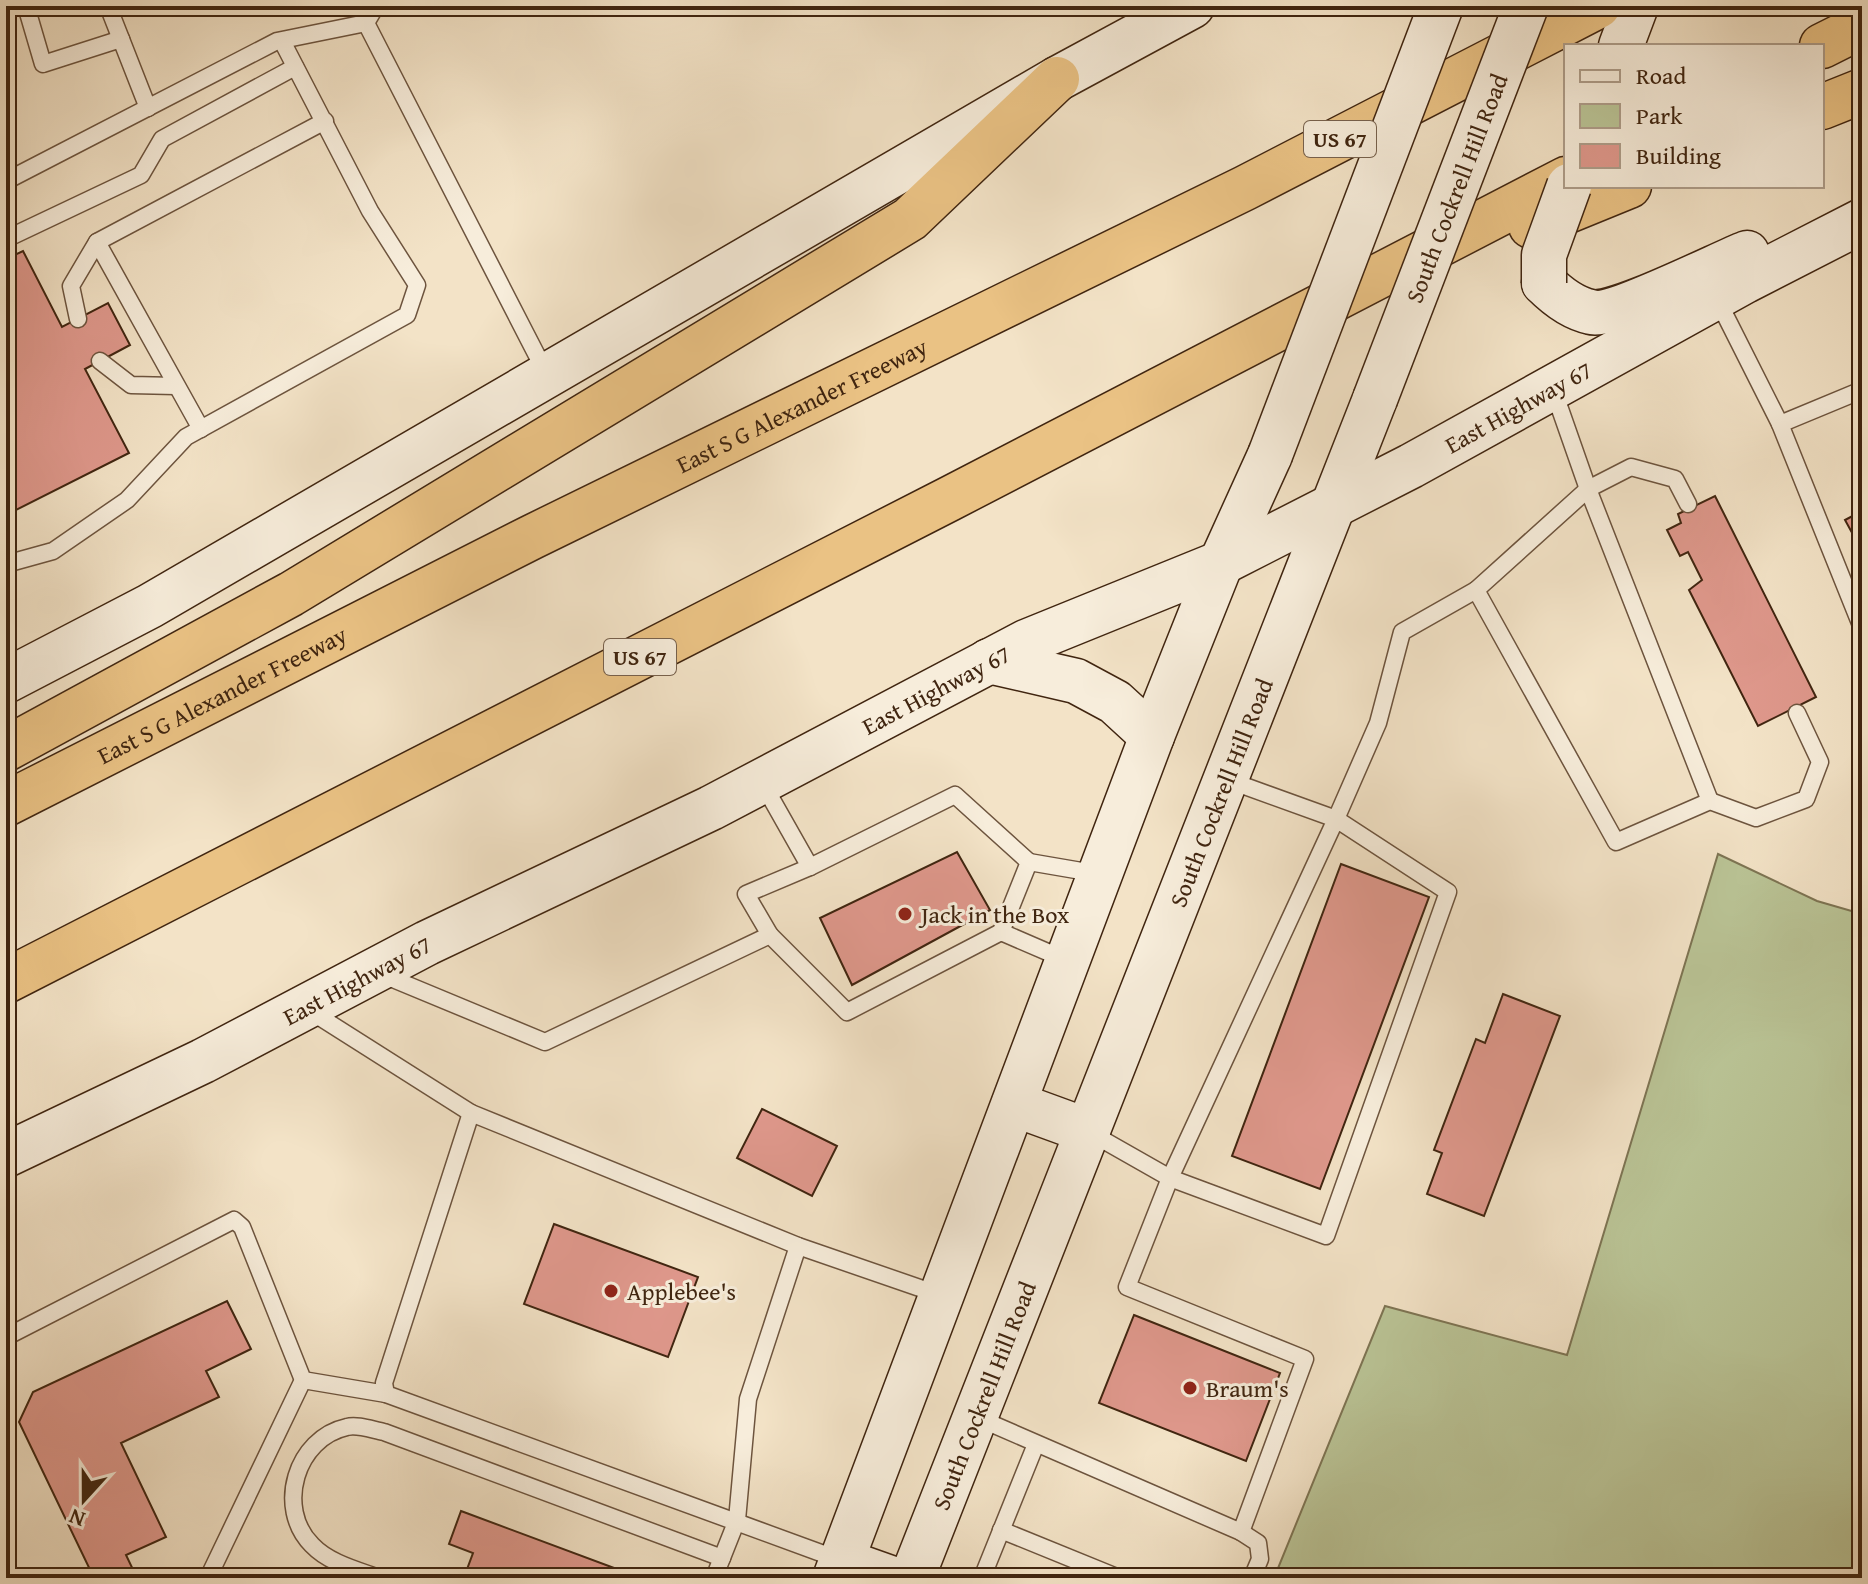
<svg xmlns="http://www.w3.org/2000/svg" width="1868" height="1584" viewBox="0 0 1868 1584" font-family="'Gentium Book Plus',serif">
<rect width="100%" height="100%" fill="#f3e3c7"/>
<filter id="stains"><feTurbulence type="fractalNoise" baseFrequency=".0025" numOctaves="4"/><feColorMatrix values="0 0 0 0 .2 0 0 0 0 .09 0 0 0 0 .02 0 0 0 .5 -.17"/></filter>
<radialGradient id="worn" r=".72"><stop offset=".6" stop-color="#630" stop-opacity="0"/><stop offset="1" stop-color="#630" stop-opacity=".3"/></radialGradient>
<!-- green -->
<path fill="#bac496" stroke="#7d7453" stroke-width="2" d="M1718,854l99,47 45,13v664h-588l111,-272 182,49z"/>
<!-- building -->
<g fill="#df988c" stroke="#402510" stroke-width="2">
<path d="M23,251l39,76 46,-24 22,42 -45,24 44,84 -123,62v-256z"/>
<path d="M1715,496l101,201 -58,29 -69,-136 13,-10 -14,-28 -8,4 -13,-26 14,-7 -3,-9z"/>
<path d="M1862,511v40l-17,-31z"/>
<path d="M957,852l33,58 -138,75 -32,-67z"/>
<path d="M1341,864l88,33 -109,292 -88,-33z"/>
<path d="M1503,994l57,22 -76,200 -57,-22 15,-41 -8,-3 42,-111 9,4z"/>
<path d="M762,1109l75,37 -25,50 -75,-38z"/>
<path d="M554,1224l144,53 -30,80 -144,-53z"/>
<path d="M227,1301l24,48 -45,22 13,26 -98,46 45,94 -40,18 11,23h-43l-75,-156 14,-30z"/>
<path d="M1134,1315l146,58 -34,88 -147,-58z"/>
<path d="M461,1511l180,67h-159l-16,-6 7,-19 -24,-9z"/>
</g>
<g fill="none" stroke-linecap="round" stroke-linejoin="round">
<!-- lane casing -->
<g stroke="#6d543e" stroke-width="19">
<g id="lane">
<path d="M26,6l17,58 78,-25"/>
<path d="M108,6l40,102"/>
<path d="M366,23l10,-17"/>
<path d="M6,181l271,-140 89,-18 181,352"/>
<path d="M6,239l135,-64 21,-36 133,-72"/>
<path d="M1716,297l64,127"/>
<path d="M78,319l-7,-33 26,-44"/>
<path d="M100,361l31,24 45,1"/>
<path d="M1553,389l35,100 122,312"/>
<path d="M1862,390l-82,34 82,204"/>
<path d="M201,429l-104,-187 228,-121"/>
<path d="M1688,504l-13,-25 -44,-12 -43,22 -112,101 140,252 94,-41 46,17 50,-19 14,-37 -23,-49"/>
<path d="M6,564l47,-13 74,-51 59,-63 221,-122 10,-30 -47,-74 -88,-170"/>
<path d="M1228,780l108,39 -166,359 156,58 122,-344 -112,-73 42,-96 24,-91 74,-42"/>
<path d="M763,784l47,83 -64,27 24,41"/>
<path d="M1029,862l70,12"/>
<path d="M810,867l145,-72 74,67 -28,70"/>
<path d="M381,974l164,68 225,-107 77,77 154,-80 65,28"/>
<path d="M307,1009l164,104"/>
<path d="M6,1337l228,-117 8,7 61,153 83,14"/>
<path d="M976,1417l265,115 64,-173 -178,-72 43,-109 -81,-46"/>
<path d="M1001,1530l118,48"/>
<path d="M1241,1532l17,11 2,16 -8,19"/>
<path d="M840,1560l-454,-166 -2,-11 87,-270 327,133 142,49"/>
<path d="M208,1578l95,-198"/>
<path d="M379,1578c-22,-8 -50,-15 -67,-33 -37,-37 -16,-107 35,-118 10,-3 26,3 37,5l338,126"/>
<path d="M714,1578l23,-58 11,-121 50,-153"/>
<path d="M982,1578l54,-134"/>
</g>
</g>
<!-- secondary casing -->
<g stroke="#402510" stroke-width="47">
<g id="secondary">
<path d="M1621,46l15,-40"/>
<path d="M1544,283c13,13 28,25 47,29 22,6 128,-48 156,-59"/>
<path d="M989,661l87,20 39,21 37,34"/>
<path d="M6,681l144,-75 907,-527 135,-73"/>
<path d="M1014,1104l74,27"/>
<path id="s1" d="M6,1155l197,-94 224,-118 284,-135 315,-166 195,-79 190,-97 334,-185 117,-60"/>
<path d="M842,1561l48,17"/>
<path d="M835,1578l317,-842 69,-173 49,-108"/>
<path id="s2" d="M912,1578l463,-1179"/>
</g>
</g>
<!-- highway casing -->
<g stroke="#402510" stroke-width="47">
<g id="highway">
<path d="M1822,46l40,-20"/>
<path d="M1822,107l40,-16"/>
<path d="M1531,226l98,-40"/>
<path d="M6,749l285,-155 619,-375 147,-140"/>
<path id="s3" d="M6,804l526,-267 713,-349 353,-182"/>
<path d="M6,981l943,-482 617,-320"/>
</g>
</g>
<!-- lane -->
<use href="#lane" stroke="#f7eddb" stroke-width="16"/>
<!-- secondary -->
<use href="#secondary" stroke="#f7eddb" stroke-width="44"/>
<!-- highway -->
<use href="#highway" stroke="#eac284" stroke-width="44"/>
<!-- secondary-bridge casing -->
<g stroke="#402510" stroke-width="47" stroke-linecap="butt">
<g id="secondary-bridge">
<path d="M1544,283v-28l25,-69"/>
<path id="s4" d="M1375,399l151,-393"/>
<path d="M1270,455l171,-449"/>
</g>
</g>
<!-- secondary-bridge -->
<use href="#secondary-bridge" stroke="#f7eddb" stroke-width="44"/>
</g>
<!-- markers -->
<g fill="#8f2418" stroke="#f7eddb" stroke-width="3">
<circle cx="905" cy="914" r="8"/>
<circle cx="611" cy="1291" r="8"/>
<circle cx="1190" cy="1388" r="8"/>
</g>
<g text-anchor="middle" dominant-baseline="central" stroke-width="6" stroke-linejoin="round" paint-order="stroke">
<!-- shield labels -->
<g fill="#f7eddb" stroke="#77614d" stroke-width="2">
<rect x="1304" y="121" width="72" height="36" rx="6"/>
<rect x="604" y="639" width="72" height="36" rx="6"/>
</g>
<g font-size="22" font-weight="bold" fill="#402510">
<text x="1340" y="139">US 67</text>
<text x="640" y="657">US 67</text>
</g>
<!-- street labels -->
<g font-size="24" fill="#402510" stroke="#f7eddb">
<text stroke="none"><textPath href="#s4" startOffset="226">South Cockrell Hill Road</textPath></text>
<text stroke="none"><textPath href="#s3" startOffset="890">East S G Alexander Freeway</textPath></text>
<text stroke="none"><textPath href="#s1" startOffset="1688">East Highway 67</textPath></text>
<text stroke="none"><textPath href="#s1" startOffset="1040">East Highway 67</textPath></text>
<text stroke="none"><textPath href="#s3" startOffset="242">East S G Alexander Freeway</textPath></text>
<text stroke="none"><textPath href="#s2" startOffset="844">South Cockrell Hill Road</textPath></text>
<text stroke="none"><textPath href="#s1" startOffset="392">East Highway 67</textPath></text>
<text stroke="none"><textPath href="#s2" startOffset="196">South Cockrell Hill Road</textPath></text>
</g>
<!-- poi labels -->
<g font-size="24" fill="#402510" stroke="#f7eddb" text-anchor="start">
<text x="921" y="914">Jack in the Box</text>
<text x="627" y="1291">Applebee's</text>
<text x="1206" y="1388">Braum's</text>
</g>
</g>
<!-- margin -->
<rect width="1868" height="1584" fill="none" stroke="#f3e3c7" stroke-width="32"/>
<rect x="8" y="8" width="1852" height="1568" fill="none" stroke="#402510" stroke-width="4"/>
<rect x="16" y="16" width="1836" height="1552" fill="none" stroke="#402510" stroke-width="2"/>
<!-- legend -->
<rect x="1564" y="44" width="260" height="144" fill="#f7eddb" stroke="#ae9d8a" stroke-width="2"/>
<rect x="1580" y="70" width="40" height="12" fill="#f7eddb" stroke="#ae9d8a" stroke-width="2"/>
<text x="1636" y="84" font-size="24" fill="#402510">Road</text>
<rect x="1580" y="104" width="40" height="24" fill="#bac496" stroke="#ae9d8a" stroke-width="2"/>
<text x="1636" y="124" font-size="24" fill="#402510">Park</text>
<rect x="1580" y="144" width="40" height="24" fill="#df988c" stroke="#ae9d8a" stroke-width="2"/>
<text x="1636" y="164" font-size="24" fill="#402510">Building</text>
<!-- north arrow -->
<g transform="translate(84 1500) rotate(201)" stroke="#f7eddb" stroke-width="6" paint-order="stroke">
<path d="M0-6L14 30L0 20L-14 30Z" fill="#402510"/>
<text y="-12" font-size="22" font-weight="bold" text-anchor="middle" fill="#402510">N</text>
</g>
<rect width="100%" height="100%" filter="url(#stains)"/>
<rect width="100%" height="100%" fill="url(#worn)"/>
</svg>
